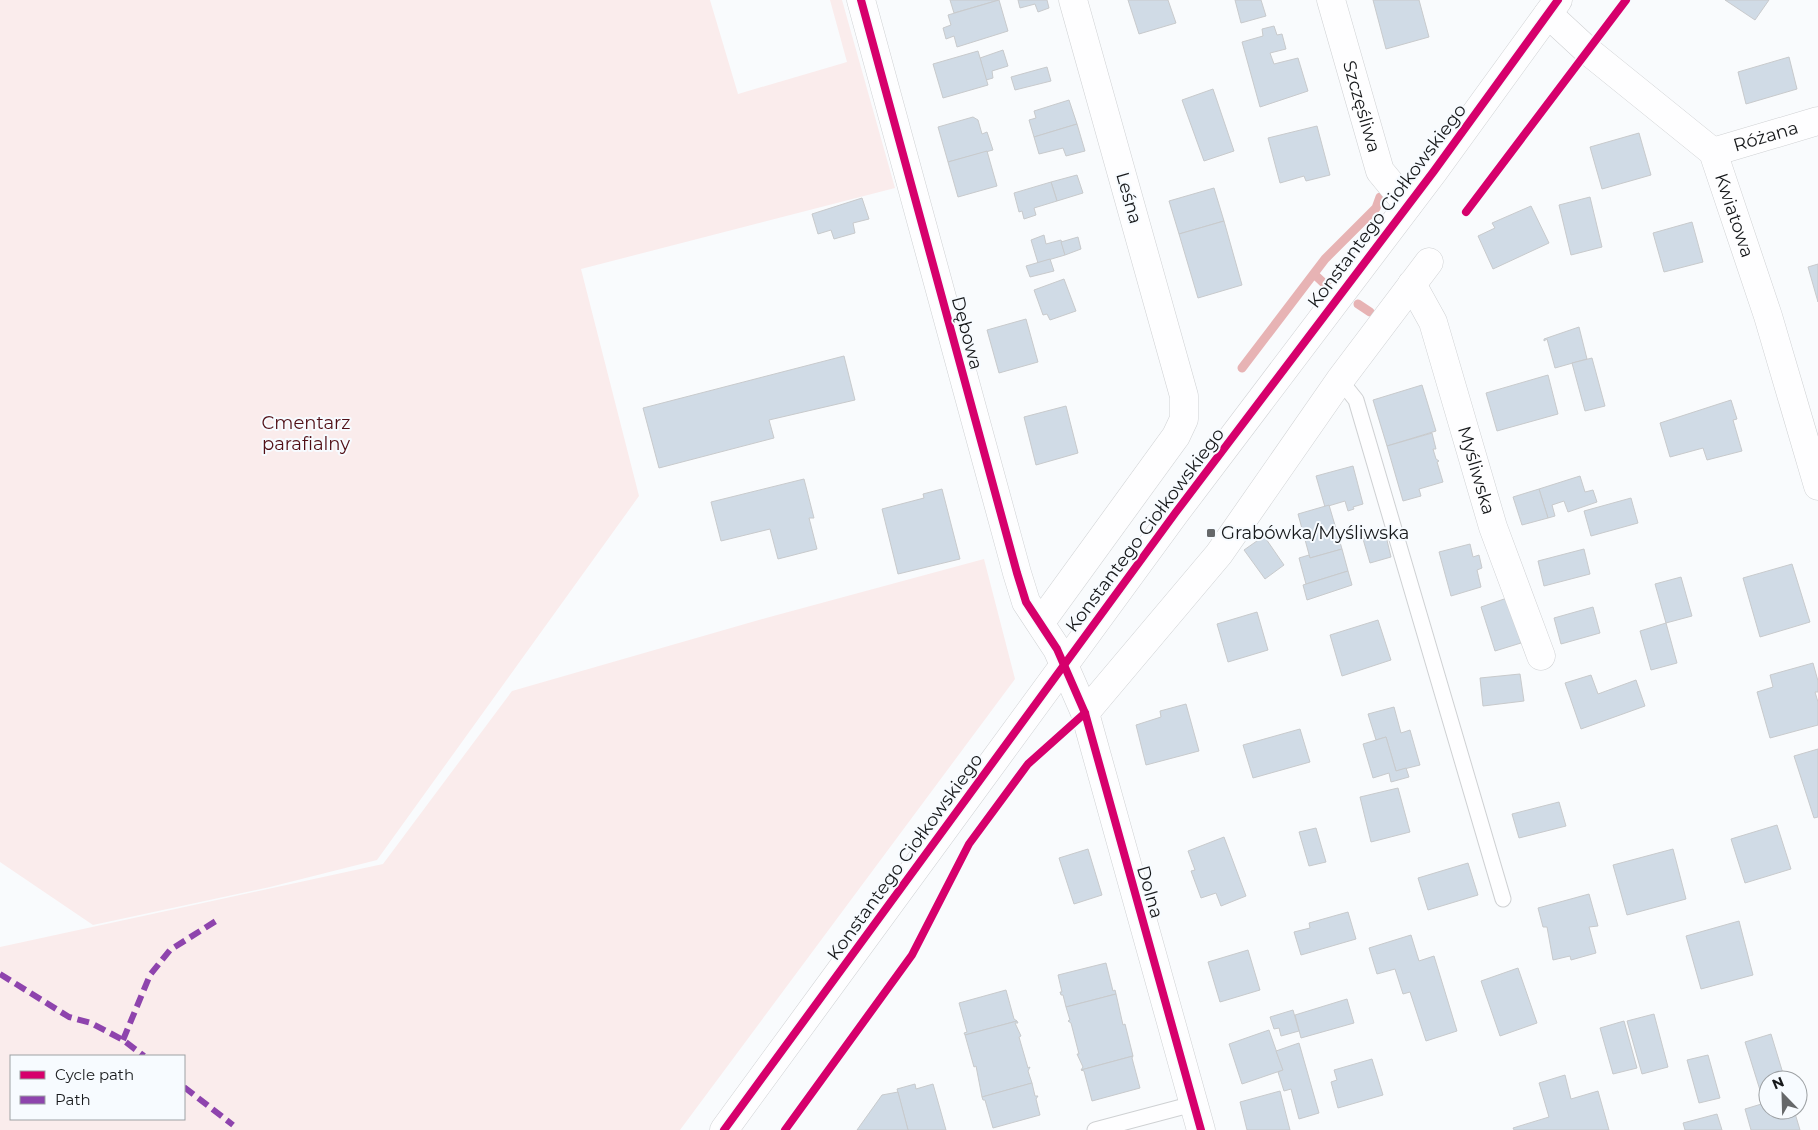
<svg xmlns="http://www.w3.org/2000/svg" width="1818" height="1130" viewBox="0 0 1818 1130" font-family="Montserrat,sans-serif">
<rect width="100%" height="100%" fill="#f9fbfd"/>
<!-- green -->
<g fill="#faecec" fill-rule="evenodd">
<path d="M0,0h710l28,94 109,-32 -17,-62h12l53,188 -314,81 58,227 -262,364 -107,27 -177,38 -93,-63z"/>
<path d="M984,559l31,120 -335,451h-680v-183l383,-83 129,-173 254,-73zM11,1056h173v63h-173z"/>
</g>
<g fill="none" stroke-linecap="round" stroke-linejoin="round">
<!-- stream -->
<g stroke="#e7b3b4" stroke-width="9">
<path d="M1314,274l15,14"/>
<path d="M1358,304l12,8"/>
<path d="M1242,368l83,-109 51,-51 4,-11"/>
</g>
</g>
<!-- building -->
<g fill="#d0dbe6" stroke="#c8cacc">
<path d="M950,0h49l-45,13z"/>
<path d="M999,0l9,31 -51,16 -3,-11 -8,3 -3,-11 8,-3 -3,-10z"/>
<path d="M1018,0h29l2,8 -11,4 -3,-8 -15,4z"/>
<path d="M1128,0h40l8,23 -37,11z"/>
<path d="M1235,0h26l5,16 -25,7z"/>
<path d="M1373,0h46l10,37 -43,12z"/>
<path d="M1725,0h44l-14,20z"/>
<path d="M1274,26l3,9 5,-1 4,15 -16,4 4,11 24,-6 10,33 -48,16 -18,-65 21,-6 -1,-7z"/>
<path d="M1003,50l5,16 -16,5 1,7 -7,2 -6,-22z"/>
<path d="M978,51l10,34 -45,13 -10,-34z"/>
<path d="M1789,57l8,32 -51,15 -8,-32z"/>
<path d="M1047,67l4,14 -36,9 -4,-13z"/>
<path d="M1213,89l21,62 -30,10 -22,-61z"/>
<path d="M1069,100l8,24 -43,13 -5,-17 7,-2 -2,-7z"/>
<path d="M973,117l5,3 4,14 5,-2 6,18 -45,12 -10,-35z"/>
<path d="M1077,124l8,27 -19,5 -3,-8 -24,6 -5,-17z"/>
<path d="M1317,126l13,49 -24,6 -2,-5 -24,7 -12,-45z"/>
<path d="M1639,133l12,42 -49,14 -12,-42z"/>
<path d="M987,151l10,35 -39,11 -10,-35z"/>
<path d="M1077,175l6,18 -26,8 -6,-19z"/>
<path d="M1051,182l6,19 -23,7 2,7 -12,4 -2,-8 -3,1 -5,-19z"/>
<path d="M1214,188l10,33 -45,13 -10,-33z"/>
<path d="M1590,197l12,50 -31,8 -12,-50z"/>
<path d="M862,198l7,21 -16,4 2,10 -21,6 -3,-9 -13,4 -6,-20z"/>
<path d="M1531,206l18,37 -56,26 -15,-33 17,-8 -3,-5z"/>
<path d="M1224,221l18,64 -44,13 -19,-64z"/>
<path d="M1692,222l11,40 -39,10 -11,-39z"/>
<path d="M1044,235l2,9 15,-4 4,15 -27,8 -7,-23z"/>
<path d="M1078,237l3,12 -16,6 -4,-13z"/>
<path d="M1050,259l4,12 -24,6 -4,-11z"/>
<path d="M1818,264v38l-10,-35z"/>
<path d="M1064,279l12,32 -26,9 -3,-6 -4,1 -9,-25z"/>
<path d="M1026,319l12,43 -39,11 -12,-43z"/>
<path d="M1579,327l8,32 -32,9 -8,-29 -3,2v-2z"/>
<path d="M844,356l11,44 -86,20 5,18 -115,30 -16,-60z"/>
<path d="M1592,358l13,48 -20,5 -13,-48z"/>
<path d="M1548,375l10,39 -61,17 -11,-38z"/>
<path d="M1422,385l14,46 -49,15 -14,-46z"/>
<path d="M1731,400l6,19 -4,1 9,31 -35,9 -4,-12 -33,9 -10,-34z"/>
<path d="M1066,406l12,47 -42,12 -12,-48z"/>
<path d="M1432,433l4,16h-3l3,10 3,2 -2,1 6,20 -24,7 2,7 -18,5 -16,-55z"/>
<path d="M1353,466l10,38 -10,3 1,2 -6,2 -3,-10 -20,6 -9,-31z"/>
<path d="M1580,476l5,16 8,-2 4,12 -29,10 -4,-11 -12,4 3,11 -7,2 -9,-29z"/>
<path d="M804,479l10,39h-5l8,31 -39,10 -8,-30 -49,12 -10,-39z"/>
<path d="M942,489l18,70 -62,15 -16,-65 42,-11 -1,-4z"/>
<path d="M1539,489l9,29 -26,7 -9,-28z"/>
<path d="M1631,498l7,25 -47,13 -7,-25z"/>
<path d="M1329,505l13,44 -32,9 -12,-44z"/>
<path d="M1385,532l6,25 -21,6 -7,-24z"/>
<path d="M1264,536l20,29 -19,14 -21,-29z"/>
<path d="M1470,544l3,13 6,-2 3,13 -5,2 4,17 -30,9 -12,-44z"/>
<path d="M1342,549l6,22 -42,13 -7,-26 10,-3 1,3z"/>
<path d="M1584,549l6,25 -46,12 -6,-25z"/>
<path d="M1792,564l18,58 -50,15 -17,-59z"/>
<path d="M1348,571l4,14 -45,15 -4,-15z"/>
<path d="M1681,577l11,39 -26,7 -11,-39z"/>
<path d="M1507,598l14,45 -26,8 -14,-44z"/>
<path d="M1593,607l7,26 -39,11 -7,-26z"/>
<path d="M1257,612l11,38 -40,12 -11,-38z"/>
<path d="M1378,620l13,40 -49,16 -12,-41z"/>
<path d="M1666,623l11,40 -26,7 -11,-39z"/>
<path d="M1813,663l5,18v11h-3l3,10v23l-48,13 -13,-46 16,-5 -3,-12z"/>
<path d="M1520,674l4,27 -41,5 -3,-28z"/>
<path d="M1591,675l7,19 38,-14 9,26 -64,23 -16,-46z"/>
<path d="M1186,704l13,47 -53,14 -10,-40 25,-8 -1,-6z"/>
<path d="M1394,707l7,26 9,-3 10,35 -24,6 -10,-34 -10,3 -8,-26z"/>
<path d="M1300,729l10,33 -57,16 -10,-33z"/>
<path d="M1386,737l10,34 10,-3 3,9 -18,5 -2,-9 -16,5 -10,-34z"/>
<path d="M1818,749v68l-4,1 -20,-62z"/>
<path d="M1398,788l12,44 -39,10 -11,-45z"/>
<path d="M1559,802l7,24 -47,12 -7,-24z"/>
<path d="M1777,825l14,44 -46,14 -14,-44z"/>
<path d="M1316,828l10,34 -17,4 -10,-34z"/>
<path d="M1224,837l22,59 -25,10 -5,-13 -15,5 -10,-27 4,-1 -7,-19z"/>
<path d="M1088,849l14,46 -28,9 -15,-46z"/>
<path d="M1673,849l13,50 -59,16 -14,-50z"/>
<path d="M1468,863l10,32 -50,15 -10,-32z"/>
<path d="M1589,894l9,32 -9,1 7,26 -25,7 -1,-4 -17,4 -6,-33h-4l-5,-19z"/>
<path d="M1348,912l8,27 -55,16 -7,-23 16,-4 -1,-5z"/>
<path d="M1739,921l14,54 -52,14 -15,-53z"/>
<path d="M1411,935l8,26 15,-5 23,75 -31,10 -16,-49 -7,2 -8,-25 -18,5 -8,-26z"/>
<path d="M1248,950l12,40 -40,12 -12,-40z"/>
<path d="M1106,963l7,28 2,-1 1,4 -50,13 -3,-12h-2l-1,-3h2l-4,-17z"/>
<path d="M1518,968l19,55 -37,13 -19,-55z"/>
<path d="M1006,990l8,29 3,2 -52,14 -1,-2 3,-1 -8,-29z"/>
<path d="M1116,994l7,31 2,-1 8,32 -52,14 2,-3 -6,-13h2l-8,-31 -3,-2 2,-1 -4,-13z"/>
<path d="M1347,999l7,24 -53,15 -6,-23z"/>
<path d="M1293,1010l6,21 -18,5 -2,-8 -5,1 -4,-12z"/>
<path d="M1654,1014l14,53 -26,7 -15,-53z"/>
<path d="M1017,1021l1,2h-3l6,13 -2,1 9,31 2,-1 -2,4 4,12 -50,14 -6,-31 -2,1 -9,-32z"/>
<path d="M1624,1021l13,47 -24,6 -13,-46z"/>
<path d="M1269,1030l14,40 -41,14 -13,-40z"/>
<path d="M1771,1034l14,46h-17v22l-4,1 -19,-61z"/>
<path d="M1299,1043l20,70 -20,6 -8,-30 -7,2 -6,-19 5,-2 -7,-19z"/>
<path d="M1708,1055l12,43 -21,5 -12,-43z"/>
<path d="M1133,1056l-1,2 8,30 -48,13 -8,-30 -3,-1z"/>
<path d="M1372,1059l11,36 -45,13 -7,-26 6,-2 -3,-10z"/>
<path d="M1565,1075l6,24 27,-8 11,39h-95l-1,-2 36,-11 -10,-34z"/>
<path d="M1032,1083l3,13h3l-2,3 4,16 -47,13 -8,-28h-2l-1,-3z"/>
<path d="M915,1084l1,5 17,-5 13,46h-38l-11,-41z"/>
<path d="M1280,1091l10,39h-43l-7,-28z"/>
<path d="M898,1092l10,38h-51l25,-35z"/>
<path d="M1768,1102v8h26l6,20h-49l-6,-21z"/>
<path d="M1717,1114l5,16h-37l-2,-7z"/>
</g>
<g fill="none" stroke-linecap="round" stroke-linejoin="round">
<!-- lane casing -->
<g stroke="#cfd1d3" stroke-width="17">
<g id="lane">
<path d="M1340,380l16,20 147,499"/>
<path d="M1095,1130l98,-26"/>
</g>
</g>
<!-- street casing -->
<g stroke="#cfd1d3" stroke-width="29">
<g id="street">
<path d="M861,0l156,573 9,29 31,47 28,64 116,417"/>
<path id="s1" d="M1331,0l49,171 28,34"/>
<path id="s2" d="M1548,14l40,37 125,101 55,164 50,170"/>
<path id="s3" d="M1713,152l105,-31"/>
<path id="s4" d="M1412,284l21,38 60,205 48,129"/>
<path d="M1041,622l135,-186 8,-17v-23l-111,-396"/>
<path d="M1085,713l134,-159 121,-174 89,-118"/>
</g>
</g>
<!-- secondary casing -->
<g stroke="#cfd1d3" stroke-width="29">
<path id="secondary" d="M724,1130l452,-618 258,-341 124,-171"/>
</g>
<!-- lane -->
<use href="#lane" stroke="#fefeff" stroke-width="15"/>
<!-- street -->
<use href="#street" stroke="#fefeff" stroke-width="28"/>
<!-- secondary -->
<use href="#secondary" stroke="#fefeff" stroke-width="28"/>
<!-- quiet -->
<g stroke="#8e44ad" stroke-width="6" stroke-dasharray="12 6" stroke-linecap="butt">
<path d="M0,974l69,43 22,6 32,17 21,16"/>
<path d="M123,1040l27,-65 20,-25 49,-31"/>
<path d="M184,1087l49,38"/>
</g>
<!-- cycleway casing -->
<g stroke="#f7fbff" stroke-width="11">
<g id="cycleway">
<path d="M861,0l156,573 9,29 31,47 28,64 116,417"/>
<path d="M1466,212l160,-212"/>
<path d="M724,1130l452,-618 258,-341 124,-171"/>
<path d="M785,1130l127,-175 57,-111 59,-80 57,-51"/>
</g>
</g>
<!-- cycleway -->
<use href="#cycleway" stroke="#d6006c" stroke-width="8"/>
</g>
<!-- markers -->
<rect fill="#66686a" stroke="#f7fbff" stroke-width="2" x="1206" y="528" width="10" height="10" rx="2.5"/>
<g text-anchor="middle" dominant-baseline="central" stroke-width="4" stroke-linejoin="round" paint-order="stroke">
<!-- street labels -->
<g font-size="18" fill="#17191b" stroke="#f7fbff">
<text stroke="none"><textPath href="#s1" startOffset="111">Szczęśliwa</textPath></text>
<text stroke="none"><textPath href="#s3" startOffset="55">Różana</textPath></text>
<text transform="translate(1129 198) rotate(74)">Leśna</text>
<text transform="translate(1387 206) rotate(-53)">Konstantego Ciołkowskiego</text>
<text stroke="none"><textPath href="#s2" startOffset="282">Kwiatowa</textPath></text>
<text transform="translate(967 333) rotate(75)">Dębowa</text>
<text stroke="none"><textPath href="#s4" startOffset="198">Myśliwska</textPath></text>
<text transform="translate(1145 530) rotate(-53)">Konstantego Ciołkowskiego</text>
<text transform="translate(905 857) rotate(-54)">Konstantego Ciołkowskiego</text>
<text transform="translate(1150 892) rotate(74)">Dolna</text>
</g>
<!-- park labels -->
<g font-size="18" fill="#510f16" stroke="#f7fbff">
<text x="306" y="423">Cmentarz<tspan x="306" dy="21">parafialny</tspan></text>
</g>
<!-- poi labels -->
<g font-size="18" fill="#17191b" stroke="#f7fbff" text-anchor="start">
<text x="1221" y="533">Grabówka/Myśliwska</text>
</g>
</g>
<!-- legend -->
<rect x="10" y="1055" width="175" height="65" fill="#f7fbff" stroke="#9da1a4"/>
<rect x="20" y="1071" width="25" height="8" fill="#d6006c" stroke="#9da1a4"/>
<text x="55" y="1080" font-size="15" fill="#17191b">Cycle path</text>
<rect x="20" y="1096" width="25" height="8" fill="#8e44ad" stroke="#9da1a4"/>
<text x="55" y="1105" font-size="15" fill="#17191b">Path</text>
<!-- north arrow -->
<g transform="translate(1783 1095) rotate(337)"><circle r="24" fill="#f7fbff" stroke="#9da1a4"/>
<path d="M0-4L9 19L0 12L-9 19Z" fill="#66686a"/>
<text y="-8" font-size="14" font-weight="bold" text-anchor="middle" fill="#17191b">N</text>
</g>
</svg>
